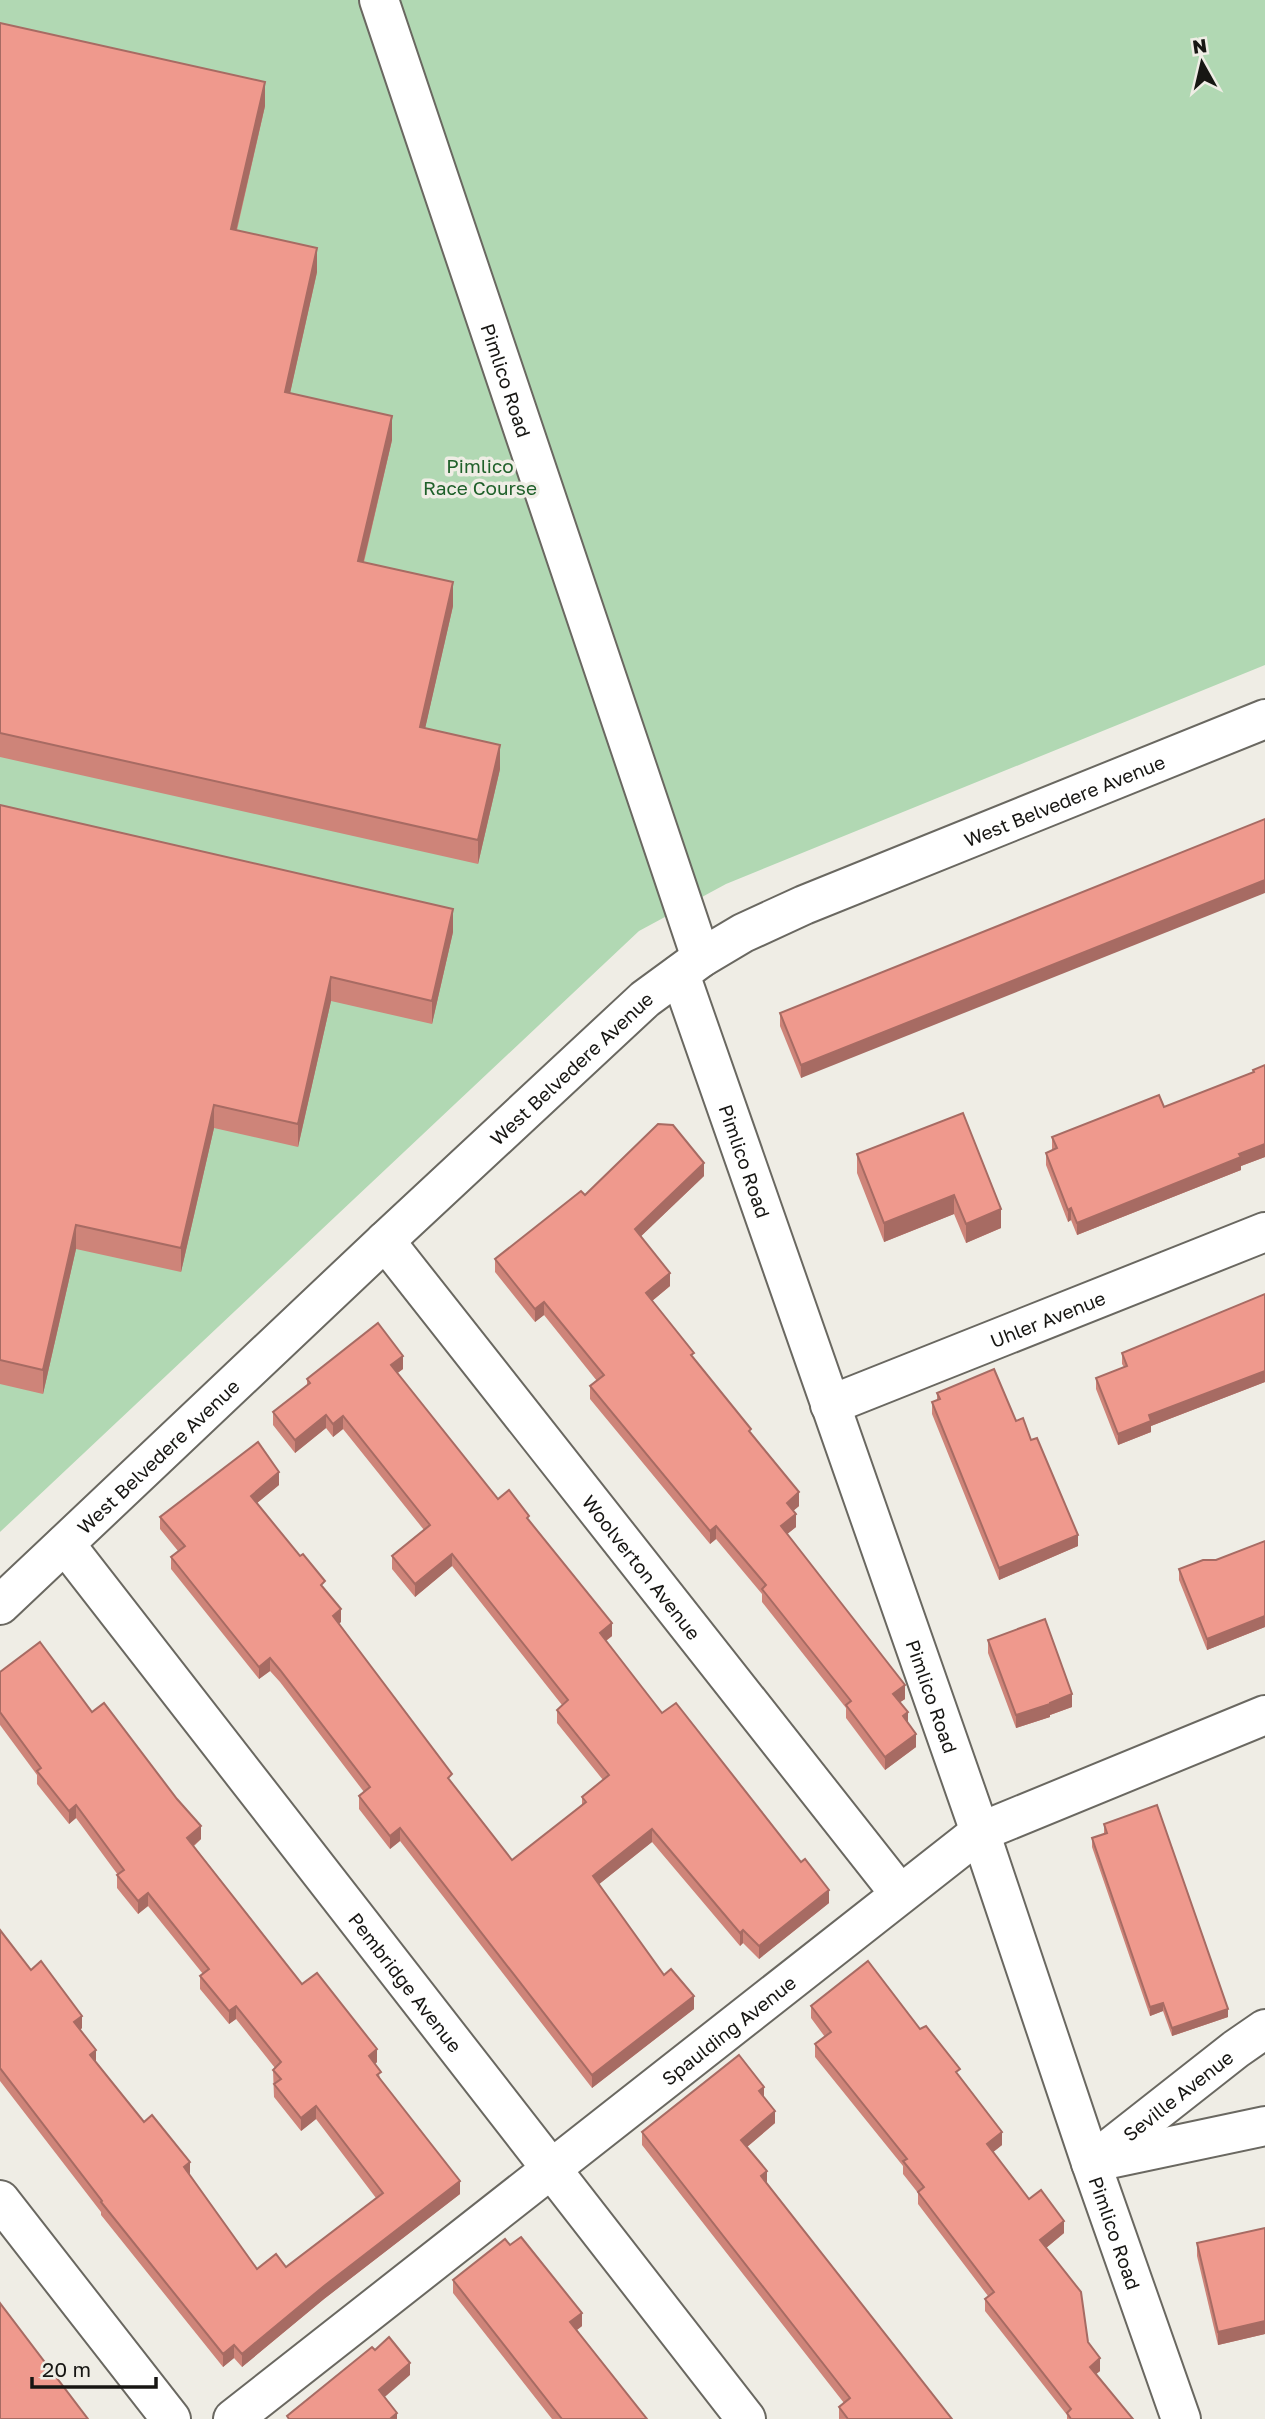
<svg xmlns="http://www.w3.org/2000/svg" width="1265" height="2419" viewBox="0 0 1265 2419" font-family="'Golos Text',sans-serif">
<rect width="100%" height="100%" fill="#efede5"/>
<!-- green -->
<path fill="#b1d8b3" d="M0,0h1265v665l-539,219 -87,47 -639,601z"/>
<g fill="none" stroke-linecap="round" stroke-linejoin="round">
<!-- minor casing -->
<g stroke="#6a6861" stroke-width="42">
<g id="minor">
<path id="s1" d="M379,0l322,958"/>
<path id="s2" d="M680,974l300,858 111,331 90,256"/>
<path id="s3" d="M385,1241l515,653"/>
<path id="s4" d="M830,1405l435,-173"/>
<path id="s5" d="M65,1544l681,875"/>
<path d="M1100,2161l165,-35"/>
<path id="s6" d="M1091,2163l145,-114 29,-20"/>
<path d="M0,2200l171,219"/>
<path id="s7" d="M233,2419l747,-587 285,-117"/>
</g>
</g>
<!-- secondary casing -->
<g stroke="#6a6861" stroke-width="42">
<g id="secondary">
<path id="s8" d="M0,1605l385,-364 260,-242 56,-41 42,-25 61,-28 461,-186"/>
</g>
</g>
<!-- minor -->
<use href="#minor" stroke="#fff" stroke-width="38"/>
<!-- secondary -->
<use href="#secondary" stroke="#fff" stroke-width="38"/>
</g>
<!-- wall -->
<g fill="#ce8479">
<path d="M0,23l265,83 -28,124 80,42 -27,121 102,47 -28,122 89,44 -28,122 75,41 -22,95 -478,-107z"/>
<path d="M0,805l453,127 -21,92 -101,-23 -33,146 -84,-19 -33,144 -105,-23 -33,145 -43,-10z"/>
<path d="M1265,819l-464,259 -21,-52v-13z"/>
<path d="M1265,1065v92l-24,9v4l-164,65 -6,-15 -3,2 -22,-57v-12l6,-3v-13l112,-30 89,-35v-2z"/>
<path d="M963,1113l38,115 -35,15 -12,-29 -70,28 -27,-69v-19z"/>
<path d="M704,1176l-63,60 29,50 -18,15 42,58 57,74 48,73 -6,5 3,16 -9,7 118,165 -5,3 16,45 -31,23 -39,-52v-10l-84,-106v-8l-46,-55 -6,5 -120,-145v-13l7,-5 -53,-66 -9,7 -40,-50v-13l90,-64z"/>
<path d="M1265,1294v88l-114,44v6l-33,13 -22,-56v-11l28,-11 -2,-3v-11z"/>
<path d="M403,1369l-6,4 101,126 31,21 83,116 -6,5 56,72 167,190 -70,56 -16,-16 -3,3 -88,-104 -53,42 65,91 30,34 -102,79 -192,-247 -10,8 -31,-40v-13l5,-4 -84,-110 -10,-11 -11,8 -88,-110v-12l7,-6 -18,-22v-12l119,-32 -22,18 68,87 16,32 -2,1 113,160 60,77 70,-55v-8l21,-17 -46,-57v-13l5,-5 -110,-139 -37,31 -23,-28v-13l32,-26 -81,-101 -10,8 -7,-9 -31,25 -22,-28v-13l34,-26v-7z"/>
<path d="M937,1393l79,28 15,19 47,106 -79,34 -67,-166v-12l5,-2z"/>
<path d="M1265,1541v86l-58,23 -28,-70v-11l37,-9z"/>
<path d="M988,1640l84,67 -22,8v2l-34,11 -28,-75z"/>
<path d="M0,1672l92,40 109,127 -7,7 108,138 75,78 -2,2 6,16 79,114 -136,105 -82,68 -8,-9 -11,9 -122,-152v-3l-101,-131v-151l31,40 51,58 -2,2 16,32 48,60 46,53 67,94 29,-2 90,-69 -60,-79 -15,12 -27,-34 -1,-27 2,-2 -39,-49 -7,5 -14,-17 -15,-18v-13l3,-2 -55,-68 -10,8 -21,-26v-13h1l-42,-57 -7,6 -32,-40v-9l-37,-50z"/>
<path d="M1104,1824l124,193 -56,19 -9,-25 -13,5 -58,-169v-9l12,-4z"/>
<path d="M811,2006l109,23 40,48 42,68 -9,7 36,47 35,34 -18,15 54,123 -4,3 37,45h-66v-4l-82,-104v-12l3,-3 -70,-92v-11l-15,-19v-8l-88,-109v-13l10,-7 -14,-19z"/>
<path d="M764,2098l11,25 -28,24 19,37 186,235h-113v-12l5,-4 -202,-258v-13z"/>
<path d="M1265,2228v106l-47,11 -21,-89v-13z"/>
<path d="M453,2280l129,46 -5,4 70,89h-95l-99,-126z"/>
</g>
<!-- shaded-wall -->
<g fill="#a76b63">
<path d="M265,82v24l-34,147v-24z"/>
<path d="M317,248v24l-32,144v-24z"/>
<path d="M392,416v24l-34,145v-24z"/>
<path d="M453,582v24l-33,145v-24z"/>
<path d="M500,745v24l-22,95v-24z"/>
<path d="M1265,880v13l-464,185v-13z"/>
<path d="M453,909v23l-21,92v-23z"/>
<path d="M331,977v24l-33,146v-23z"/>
<path d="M214,1105v23l-33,144v-24z"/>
<path d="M1265,1144v13l-24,9v4l-164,65v-12l162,-69z"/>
<path d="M704,1163v13l-69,66v-13z"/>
<path d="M954,1195v19l-70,28v-19z"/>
<path d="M1071,1208v12l-3,2v-12z"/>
<path d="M1001,1209v19l-35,15v-19z"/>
<path d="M76,1225v24l-33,145v-24z"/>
<path d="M670,1273v13l-24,20v-13z"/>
<path d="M544,1302v13l-9,7v-13z"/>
<path d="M403,1356v13l-12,9v-13z"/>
<path d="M1265,1371v11l-114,44v6l-33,13v-11l31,-19z"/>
<path d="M326,1415v13l-31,25v-13z"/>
<path d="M343,1416v13l-10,8v-13z"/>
<path d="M279,1472v13l-28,23v-12z"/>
<path d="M799,1492v14l-12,10v-13z"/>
<path d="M796,1514v13l-15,12v-13z"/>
<path d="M716,1526v13l-6,5v-13z"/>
<path d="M1078,1535v11l-79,34v-12z"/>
<path d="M452,1554v12l-37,31v-13z"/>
<path d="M341,1609v13l-8,6v-12z"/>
<path d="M1265,1616v11l-58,23v-11z"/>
<path d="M612,1623v13l-12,9v-12z"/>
<path d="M270,1658v13l-11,8v-12z"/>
<path d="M905,1685v14l-12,8v-13z"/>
<path d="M1072,1694v13l-22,8v2l-34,11v-13z"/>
<path d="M908,1712v13l-5,-9z"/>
<path d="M916,1734v13l-31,23v-13z"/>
<path d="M76,1805v13l-7,6v-13z"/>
<path d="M201,1826v13l-14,12v-13z"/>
<path d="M400,1828v13l-10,8v-13z"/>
<path d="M652,1829v13l-59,47v-13z"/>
<path d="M829,1890v13l-70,56v-13z"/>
<path d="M148,1893v13l-10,8v-13z"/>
<path d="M743,1930v13l-3,3v-13z"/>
<path d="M694,1996v13l-102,79v-13z"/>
<path d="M1163,2003v8l-13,5v-9z"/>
<path d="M236,2006v13l-7,5v-13z"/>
<path d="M1228,2009v8l-56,19v-8z"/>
<path d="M82,2016v12l-8,7v-13z"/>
<path d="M377,2049v13l-8,7v-13z"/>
<path d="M96,2050v13l-6,-8z"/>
<path d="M764,2087v12l-5,-8z"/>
<path d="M316,2106v13l-15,12v-13z"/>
<path d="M775,2111v12l-34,29v-12z"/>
<path d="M1002,2132v13l-15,12v-13z"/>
<path d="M190,2162v13l-6,-8z"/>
<path d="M767,2171v12l-6,-7z"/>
<path d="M460,2181v13l-136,105 -82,68v-13l82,-68z"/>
<path d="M1064,2221v12l-24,20v-13z"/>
<path d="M582,2313v13l-12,9v-13z"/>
<path d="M1265,2321v13l-47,11v-13z"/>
<path d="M234,2345v13l-11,9v-13z"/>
<path d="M1100,2358v13l-10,8v-12z"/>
<path d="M410,2363v12l-31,27v-12z"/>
<path d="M397,2413v6h-7z"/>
</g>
<!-- building -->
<g fill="#ef998d" stroke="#a76b63" stroke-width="2">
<path d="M0,23l265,59 -34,147 86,19 -32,144 107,24 -34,145 95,21 -33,145 80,18 -22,95 -478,-107z"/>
<path d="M0,805l453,104 -21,92 -101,-24 -33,147 -84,-19 -33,143 -105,-23 -33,145 -43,-10z"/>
<path d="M1265,819v61l-464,185 -21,-52z"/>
<path d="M1265,1065v79l-26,10 2,3 -164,66 -6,-15 -3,2 -22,-57 11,-5 -5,-11 107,-42 5,12 90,-35 -1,-2z"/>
<path d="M963,1113l38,96 -35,15 -12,-29 -70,28 -27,-69z"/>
<path d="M658,1124l15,1 31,38 -69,66 35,44 -24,20 48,60 -3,2 60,74 -2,2 50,61 -12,11 9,11 -15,12 124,159 -12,9 15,18 -5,4 13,18 -31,23 -39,-52 5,-4 -89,-112 4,-4 -50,-59 -6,5 -120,-145 14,-11 -60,-73 -9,7 -40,-50 86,-68 4,4z"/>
<path d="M1265,1294v77l-116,44 2,6 -33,13 -22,-56 31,-12 -5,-13z"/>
<path d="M378,1323l25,33 -12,9 107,134 11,-9 20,26 -2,2 85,105 -12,10 41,53 21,27 14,-10 125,159 4,-3 24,31 -70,56 -16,-16 -3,3 -88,-104 -59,47 71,99 7,-6 23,27 -102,79 -192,-247 -10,8 -31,-40 11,-9 -90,-117 -10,-12 -11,9 -88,-110 14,-11 -25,-29 98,-75 21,30 -28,24 49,60 3,-2 22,27 -4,4 20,24 -8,7 119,158 -4,4 64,82 74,-58 -4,-5 27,-22 -52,-65 11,-10 -116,-146 -37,30 -23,-28 38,-31 -87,-109 -10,8 -7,-9 -31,25 -22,-28 37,-29 -3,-4z"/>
<path d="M994,1369l22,52 7,-3 8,22 6,-2 41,97 -79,33 -67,-166 8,-3 -3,-6z"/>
<path d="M1265,1541v75l-58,23 -28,-70 24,-9h13z"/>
<path d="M1045,1619l27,75 -22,9v1l-34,11 -28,-75z"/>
<path d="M40,1642l52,70 12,-9 73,96 24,27 -14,12 115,146 15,-11 60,76 -8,7 12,16 -4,3 83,106 -136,105 -82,68 -8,-9 -11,9 -122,-152 1,-1 -102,-133v-138l31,40 10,-9 41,55 -8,6 22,28 -6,5 54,67 8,-7 38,47 -6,5 73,102 19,-15 10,13 97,-74 -67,-87 -15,12 -27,-34 7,-5 -8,-9 8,-8 -45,-56 -7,5 -14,-17 -15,-18 9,-7 -61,-76 -10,8 -21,-26 7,-5 -48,-65 -7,6 -32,-40 4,-3 -41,-56v-40z"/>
<path d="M1157,1805l71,204 -56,19 -9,-25 -13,4 -58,-169 15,-5 -3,-9z"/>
<path d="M868,1961l52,68 6,-3 34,43 -4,3 46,60 -15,12 42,55 12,-9 23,31 -24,19 41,52 7,50 12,16 -10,9 43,52h-62l-4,-6 4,-4 -86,-110 9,-7 -76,-100 6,-5 -21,-26 4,-2 -92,-115 16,-12 -20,-26z"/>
<path d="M739,2055l25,32 -5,4 16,20 -34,29 26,31 -6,5 191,243h-104l-9,-12 11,-9 -208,-266z"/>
<path d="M1265,2228v93l-47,11 -21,-89z"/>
<path d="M521,2237l61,76 -12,9 77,97h-85l-109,-139 52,-41 5,6z"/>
<path d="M0,2303l88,116h-88z"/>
<path d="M389,2337l21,26 -31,27 18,23 -7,6h-101l-2,-3 85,-69 3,3z"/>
</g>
<g text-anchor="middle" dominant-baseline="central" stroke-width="7" stroke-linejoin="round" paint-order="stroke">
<!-- street labels -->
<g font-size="19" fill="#171613" stroke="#efede5">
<text stroke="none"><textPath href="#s1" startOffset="401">Pimlico Road</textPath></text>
<text stroke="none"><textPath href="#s8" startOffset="1351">West Belvedere Avenue</textPath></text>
<text stroke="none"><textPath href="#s8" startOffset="784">West Belvedere Avenue</textPath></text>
<text stroke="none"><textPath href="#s2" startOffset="198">Pimlico Road</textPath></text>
<text stroke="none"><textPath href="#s4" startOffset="234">Uhler Avenue</textPath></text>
<text stroke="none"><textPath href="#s8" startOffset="217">West Belvedere Avenue</textPath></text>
<text stroke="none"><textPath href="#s3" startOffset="415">Woolverton Avenue</textPath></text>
<text stroke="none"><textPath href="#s2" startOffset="765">Pimlico Road</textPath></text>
<text stroke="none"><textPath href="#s5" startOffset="555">Pembridge Avenue</textPath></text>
<text stroke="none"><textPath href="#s7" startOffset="630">Spaulding Avenue</textPath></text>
<text stroke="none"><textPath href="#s6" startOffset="110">Seville Avenue</textPath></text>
<text stroke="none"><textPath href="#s2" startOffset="1332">Pimlico Road</textPath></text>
</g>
<!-- park labels -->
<g font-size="19" fill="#1f602a" stroke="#efede5">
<text x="480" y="465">Pimlico<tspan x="480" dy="22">Race Course</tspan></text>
</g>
</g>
<!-- north arrow -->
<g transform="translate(1202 63) rotate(352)" stroke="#efede5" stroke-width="5" paint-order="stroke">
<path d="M0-5L12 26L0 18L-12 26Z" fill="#171613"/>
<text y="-10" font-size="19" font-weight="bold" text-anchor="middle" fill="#171613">N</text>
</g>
<!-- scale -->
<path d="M32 2377v10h124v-10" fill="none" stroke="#171613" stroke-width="3.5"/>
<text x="42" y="2377" font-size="21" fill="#171613" stroke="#efede5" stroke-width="5" paint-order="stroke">20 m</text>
</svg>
